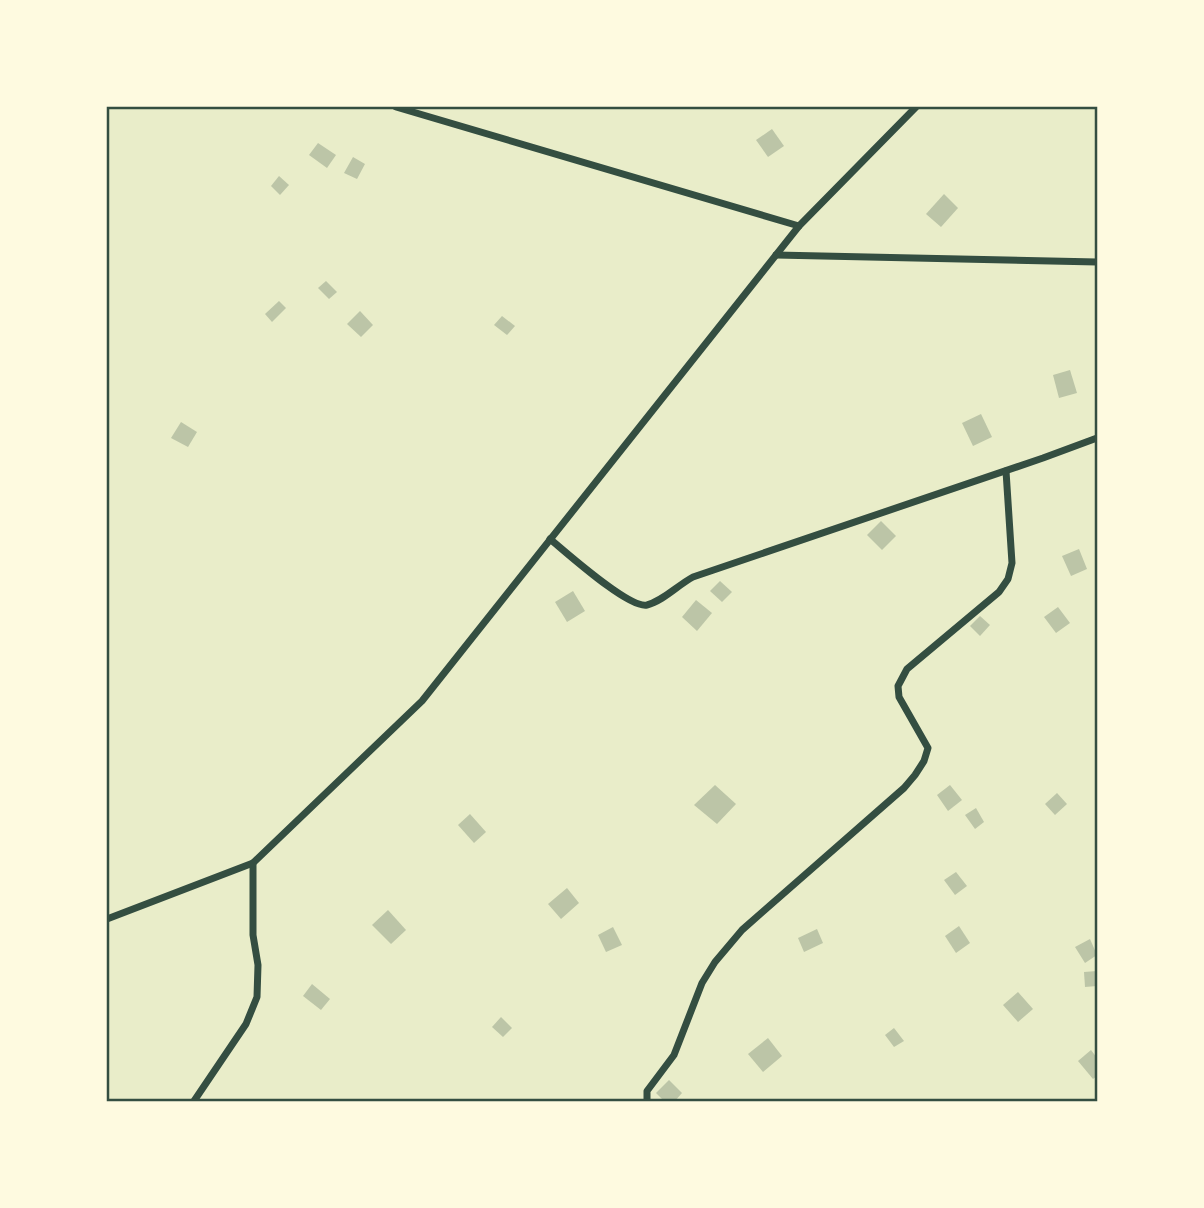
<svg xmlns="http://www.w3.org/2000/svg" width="1204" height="1208" viewBox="0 0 1204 1208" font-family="'DM Sans',sans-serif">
<rect width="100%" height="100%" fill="#e9edc9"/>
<!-- building -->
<g fill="#bcc5a7">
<path d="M772,129l12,17 -16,11 -12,-17z"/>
<path d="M318,143l18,12 -9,13 -18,-13z"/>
<path d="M353,157l12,7 -8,15 -13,-6z"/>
<path d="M279,176l10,9 -9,10 -9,-9z"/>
<path d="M944,194l14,14 -17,19 -15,-13z"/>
<path d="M326,281l11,11 -8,7 -11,-11z"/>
<path d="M279,301l7,7 -14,14 -7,-8z"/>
<path d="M360,311l13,14 -12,12 -14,-13z"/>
<path d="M502,316l13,10 -8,9 -13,-10z"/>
<path d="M1070,370l7,23 -18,5 -6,-23z"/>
<path d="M981,414l11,23 -19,9 -11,-23z"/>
<path d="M181,422l16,10 -9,15 -17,-9z"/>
<path d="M881,521l15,15 -14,14 -15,-15z"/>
<path d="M1079,549l8,20 -16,7 -9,-20z"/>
<path d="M720,581l12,11 -10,10 -12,-11z"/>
<path d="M573,591l12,20 -18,11 -12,-20z"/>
<path d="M696,600l16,13 -15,18 -15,-14z"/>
<path d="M1058,607l12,16 -14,10 -12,-16z"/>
<path d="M980,616l10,9 -10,11 -10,-10z"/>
<path d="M715,785l21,19 -19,20 -23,-19z"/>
<path d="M950,785l12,15 -14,11 -11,-16z"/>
<path d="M1057,793l10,11 -12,11 -10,-11z"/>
<path d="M976,808l8,14 -9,7 -10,-14z"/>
<path d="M470,814l16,18 -12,11 -16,-18z"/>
<path d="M956,872l11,14 -12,9 -11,-15z"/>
<path d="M567,888l12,15 -18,16 -13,-15z"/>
<path d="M388,910l18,20 -15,14 -19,-19z"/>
<path d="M959,926l11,17 -14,10 -11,-17z"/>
<path d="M613,927l9,18 -16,7 -8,-17z"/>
<path d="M817,929l6,14 -19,9 -6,-14z"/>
<path d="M1090,939l7,16 -12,8 -10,-16z"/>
<path d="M1097,971v15l-12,1 -1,-15z"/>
<path d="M312,984l18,15 -9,11 -18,-14z"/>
<path d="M1018,992l15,17 -15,13 -15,-17z"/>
<path d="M501,1017l11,11 -9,9 -11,-10z"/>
<path d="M894,1028l10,13 -10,6 -9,-12z"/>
<path d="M768,1038l14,18 -19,16 -15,-18z"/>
<path d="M1091,1050l6,8v18l-4,3 -15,-18z"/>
<path d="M669,1080l13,13 -7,8h-11l-8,-8z"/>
</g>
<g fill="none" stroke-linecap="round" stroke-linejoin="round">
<!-- minor -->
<g stroke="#344e41" stroke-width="7">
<path d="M396,107l403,119"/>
<path d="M776,255l321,7"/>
<path d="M550,539c17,14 79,70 97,66 16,-4 31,-20 46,-28l350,-119 54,-20"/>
<path d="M107,919l146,-56 169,-162 377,-475 117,-119"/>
<path d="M194,1101l52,-77 11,-27 1,-32 -5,-30v-72"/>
<path d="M647,1101v-10l27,-36 28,-72 13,-21 27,-32 162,-142 11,-13 9,-14 4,-13 -29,-51 -1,-11 9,-17 92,-77 9,-13 4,-16 -6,-92"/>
</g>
</g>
<!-- border -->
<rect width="1204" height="1208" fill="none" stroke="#fefae0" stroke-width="217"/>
<rect x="108" y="108" width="988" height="992" fill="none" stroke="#344e41" stroke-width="2.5"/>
</svg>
